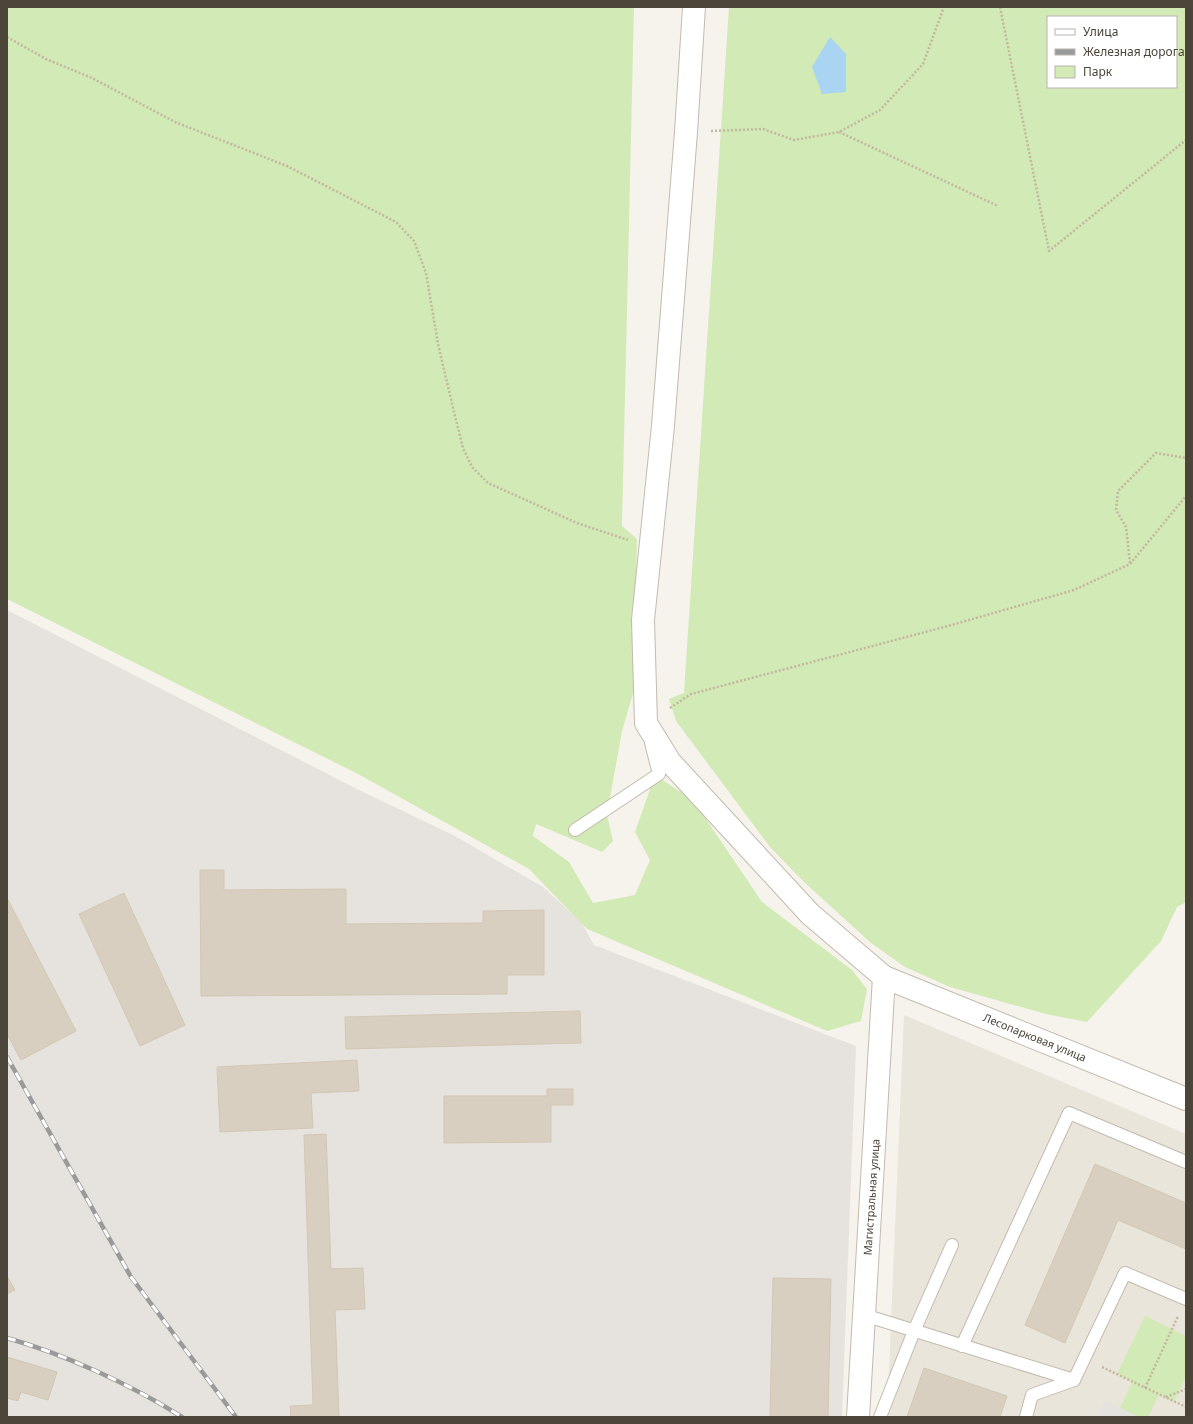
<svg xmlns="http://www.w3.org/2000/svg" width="1193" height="1424" viewBox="0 0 1193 1424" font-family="'Noto Sans',sans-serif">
<rect width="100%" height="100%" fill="#f6f3ec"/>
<!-- residential -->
<path fill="#eae5da" d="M904,1015l282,119v283h-299z"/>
<!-- industrial -->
<path fill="#e6e2dd" d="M7,610l350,179 98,47 88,51 38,35 13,23 262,101 -14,371h-835z"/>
<!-- green -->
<g fill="#d2eab5" fill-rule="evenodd">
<path d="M7,7h627l-12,519 15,13 -3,151 -12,41 -15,84 6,26 -11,11 -66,-28 -3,12 36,26 24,41 42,-8 15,-35 -15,-28 20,-57 38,25 69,102 90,68 15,19 -6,32 -34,10 -240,-102 -58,-60 -171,-95 -351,-175z"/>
<path d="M729,7h457v895l-9,5 -16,34 -74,81 -41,-8 -96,-27 -45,-20 -34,-24 -67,-61 -34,-35 -94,-126 -7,-22 15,-6zM1048,17h128v70h-128z"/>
<path d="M1145,1316l41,20v41l-12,25 -15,-7 -11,22h-10l-18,-9 12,-26 -15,-8z"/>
</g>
<!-- parking -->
<path fill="#e5e3e0" d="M1105,1401l15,7 18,9h-41z"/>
<!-- water -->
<path fill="#a9d4f2" d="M830,37l16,17v38l-24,2 -10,-27z"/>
<!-- building -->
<g fill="#d8cfc1" stroke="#d3c7b4">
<path d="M200,870h24v20l122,-1v35l137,-1v-12l61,-1v65h-37v19l-306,2z"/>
<path d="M124,893l61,132 -45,21 -61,-132z"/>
<path d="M7,898l69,133 -55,29 -14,-26z"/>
<path d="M580,1011l1,32 -235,6 -1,-32z"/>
<path d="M357,1060l2,31 -48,2 2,35 -93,4 -3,-65z"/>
<path d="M547,1089h26v16h-22v37l-107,1v-47h103z"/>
<path d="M326,1134l5,135 32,-1 2,41 -30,1 4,107h-48l-1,-11 23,-1 -9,-270z"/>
<path d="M1095,1164l91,39v46l-68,-29 -53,123 -40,-18z"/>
<path d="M7,1276l8,14 -8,4z"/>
<path d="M773,1278l58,1 -3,138h-58z"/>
<path d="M7,1357l50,15 -9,28 -27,-8 -3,9 -11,-3z"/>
<path d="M924,1368l83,28 -7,21h-93z"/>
</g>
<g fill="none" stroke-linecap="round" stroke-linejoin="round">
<!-- lane casing -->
<g stroke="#c2bbae" stroke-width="14">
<g id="lane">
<path d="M575,830l84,-56 -8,-31"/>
<path d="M864,1315l210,65 51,-107 61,26"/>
<path d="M962,1346l107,-233 117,49"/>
<path d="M880,1417l34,-86 38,-86"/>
<path d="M1026,1417l6,-22 42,-15"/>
</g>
</g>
<!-- street casing -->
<g stroke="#c2bbae" stroke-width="24">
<g id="street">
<path d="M694,7l-8,125 -23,294 -20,194 3,103 24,39 140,152 74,63 302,122"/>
<path d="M858,1417l26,-440"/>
</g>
</g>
<!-- path -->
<g stroke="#c4b79f" stroke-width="2.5" stroke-dasharray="2 2" stroke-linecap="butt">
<path d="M1000,7l49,244 137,-111"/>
<path d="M7,37l39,22 46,19 83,44 112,44 109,56 18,19 12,32 12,71 16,68 9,36 9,19 16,16 89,40 51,17"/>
<path d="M711,131l52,-2 31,11 45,-8 41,-22 43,-46 21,-57"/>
<path d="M839,132l159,74"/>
<path d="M1130,563l-4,-36 -10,-17 2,-19 38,-38 30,5"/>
<path d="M670,708l21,-14 257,-68 126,-36 56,-26 56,-68"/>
<path d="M1102,1367l84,40"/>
<path d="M1145,1388l33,-72"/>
<path d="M1166,1397l20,-8"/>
</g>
<!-- lane -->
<use href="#lane" stroke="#fff" stroke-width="12"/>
<!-- street -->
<use href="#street" stroke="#fff" stroke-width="22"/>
<!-- rail casing -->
<g stroke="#9a9a9a" stroke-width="4.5">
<g id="rail">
<path d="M7,1057l124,220 105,140"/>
<path d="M7,1338c57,16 125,47 175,79"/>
</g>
</g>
<!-- rail -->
<use href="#rail" stroke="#fff" stroke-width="3" stroke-dasharray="9" stroke-linecap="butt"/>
</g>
<g text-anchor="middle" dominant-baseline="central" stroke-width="3.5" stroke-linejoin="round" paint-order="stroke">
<!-- street labels -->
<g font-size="11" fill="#4b4439" stroke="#fff">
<text transform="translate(1035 1037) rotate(22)">Лесопарковая улица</text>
<text transform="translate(871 1197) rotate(-86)">Магистральная улица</text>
</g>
</g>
<!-- border -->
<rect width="1193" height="1424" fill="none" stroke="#4b4439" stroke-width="16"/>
<!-- legend -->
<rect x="1047" y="16" width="130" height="72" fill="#ffffff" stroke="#b7b4b0"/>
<rect x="1055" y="29" width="20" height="6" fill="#ffffff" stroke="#b7b4b0"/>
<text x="1083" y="36" font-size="12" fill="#4b4439">Улица</text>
<rect x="1055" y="49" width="20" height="6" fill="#9a9a9a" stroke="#b7b4b0"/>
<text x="1083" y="56" font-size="12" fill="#4b4439">Железная дорога</text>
<rect x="1055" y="66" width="20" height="12" fill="#d2eab5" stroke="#b7b4b0"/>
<text x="1083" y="76" font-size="12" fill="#4b4439">Парк</text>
</svg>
